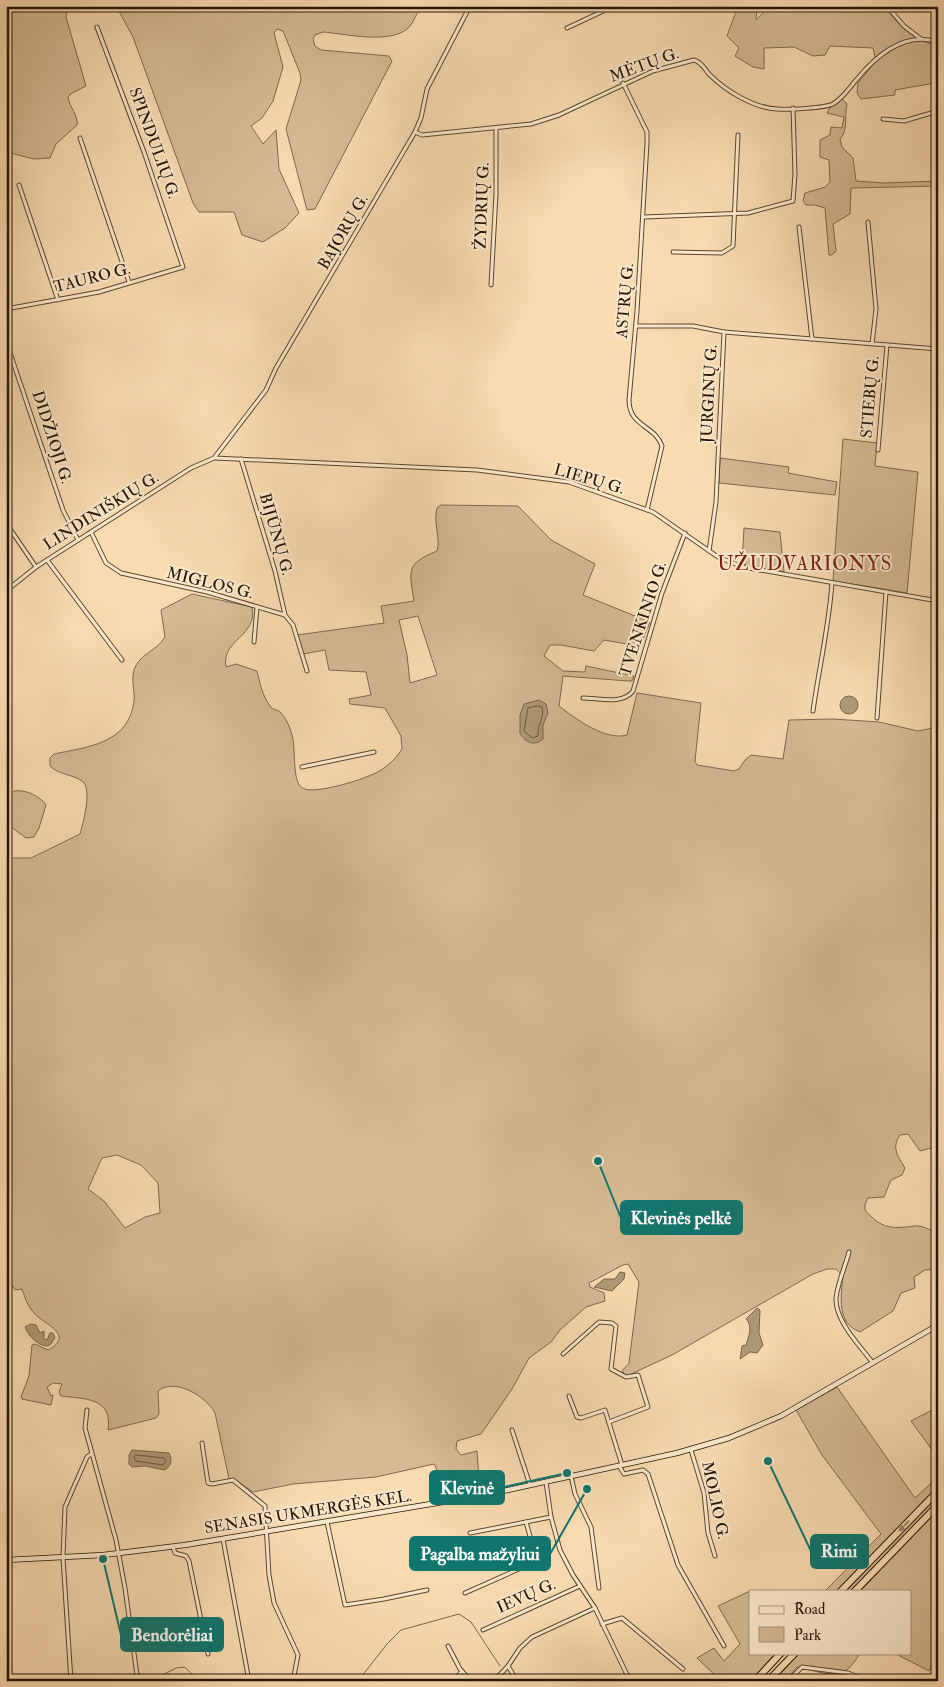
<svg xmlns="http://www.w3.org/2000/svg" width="944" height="1687" viewBox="0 0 944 1687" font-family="'IM FELL Double Pica',serif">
<rect width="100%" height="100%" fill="#f9dbb1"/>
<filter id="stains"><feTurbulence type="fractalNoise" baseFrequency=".004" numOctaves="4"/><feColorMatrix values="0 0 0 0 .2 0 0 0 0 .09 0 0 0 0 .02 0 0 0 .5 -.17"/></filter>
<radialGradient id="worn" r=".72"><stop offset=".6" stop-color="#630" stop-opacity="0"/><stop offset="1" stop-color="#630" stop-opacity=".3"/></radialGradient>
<!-- green -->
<g fill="#d5ba94" stroke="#7d684c" fill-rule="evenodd">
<path d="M6,6h65l-4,4 -1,7 20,69 -14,7 -4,4c1,10 11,19 9,28l-21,19 -6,14 -16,1 -28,-7z"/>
<path d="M116,6h310c-12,5 -10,16 -19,23 -18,15 -61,5 -84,3l-8,3 -2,4 2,7 6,4 68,6 3,5 -77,148 -8,1 -21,-81 15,-49 -1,-7 -17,-42 -6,-2 -3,4 9,34 -10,34 -11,17 -11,8 12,18 13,-14 3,39 20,44 -14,15 -22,14 -21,-7 -8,-23h-35l-6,-9 -60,-166z"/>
<path d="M738,6h19l-1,14 14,-14h114c15,20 29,34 54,40v18l-5,1 2,18 -40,7v5l-34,4 -4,-6 1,-10 18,-22 -3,-13 -43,-2 -5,9 -12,1 -19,-9 -30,1v21l-11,-2 -18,-11 4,-8 -12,-12z"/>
<path d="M842,99l5,5c-3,12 2,25 -7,35l2,8 11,11 3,23 28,2 54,-2v5l-87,2 -1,26 -17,10 3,27 -4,4h-3l-4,-47 -10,-3h-9l-3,-4 2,-8 20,-6 5,-5 -1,-22 -9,-3v-17l10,-5 1,-8 11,1 2,-11 -17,-4 3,-6z"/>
<path d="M843,439l34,4 -2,23 43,6 -11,121 -74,-12z"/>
<path d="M720,458l69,9 -1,6 49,9 -2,13 -116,-12z"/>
<path d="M441,505l77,1 33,34 44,24 -12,31 67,27 -9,22 -3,2 -34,-6 -10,11 -33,-6h-11l-6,11 19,15 22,1 1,-6 48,10 -2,5h-4l-65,-5 -4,30c17,13 46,35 68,29l10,-42 64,10 -6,58 2,4 37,6 5,-2 6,-9 6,-5 32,4 6,-39 44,-1 46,3 39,9 20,-4v419l-18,5 -12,-17 -8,1c-9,13 -2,21 5,33l-3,7 -11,5 -7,17 -16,1 -3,6v6c17,19 25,19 50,16 8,-1 15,5 23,6v37l-13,1 -11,7 1,11 -14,5 -8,18 -33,21c-24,-9 -19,-36 -17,-56l-7,-7h-9l-14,5 -141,81 -45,21 -5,-5 7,-8 10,-81 -11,-18 -5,1 -34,18 1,4 14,6 1,8 -19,6 -26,23 -9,12 -22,16 -17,31 -31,45 -24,7 -1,8 5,6 16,-4 3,41 -18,4 -5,-12 -14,-3 -9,-17 -58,13 -83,7 -40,8 -19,-13h-5l-14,-66c-8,-16 -40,-36 -57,-22l1,23 -3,4 -48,12c5,-33 -24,-31 -47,-34l-2,-4 3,-8 -9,-1 -6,4 4,9 2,-1 -2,10 -29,-6 -1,-2 8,-21 3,-31 3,-1 13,6c28,-15 -4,-26 -13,-36 -7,-7 -10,-16 -13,-25l-7,1 -3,-5 -6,6v-433h25l49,-24c3,-11 13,-46 2,-53 -10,-7 -23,-6 -32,-15v-8l4,-4c33,-7 75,-10 80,-53 1,-10 -3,-21 0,-31 5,-16 23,-19 31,-33l-4,-27 31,-16 60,13c6,30 -31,32 -26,60l10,-3 21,7c3,12 5,24 13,35 3,4 6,3 10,6 6,5 10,16 12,23 4,13 0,44 9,52 9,10 69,-9 80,-17 8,-5 16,-13 21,-21l-1,-13 -16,-28 -35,-4 -1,-5 22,-4 -5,-23 -37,-2 -4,-20 -22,4 -6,-19 87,-12 -3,-17 33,-5c-5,-32 -8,-37 23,-50 4,-13 -4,-27 0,-43zM418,616l19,59 -27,8 -3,-28 -8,-35zM117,1155l24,10 17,18 2,30 -15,4 -20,11 -21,-27 -16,-12 14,-31z"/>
<path d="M744,528l36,4 4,40 -42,-8z"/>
<path d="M14,791c11,-2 26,5 32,14l-7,23 -5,9 -8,1 -20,-15v-23z"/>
<path d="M837,1387l78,111 23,-21v10l-101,104h-12l56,-57 -59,-79 -26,-45z"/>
<path d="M938,1407v51l-27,-37z"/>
<path d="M938,1495v6l-86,90h-6z"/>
<path d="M938,1510v145l-9,16 -35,-18h16v-62h-50z"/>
<path d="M750,1591v62h26l-26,28h-29l-24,-23 17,-10 10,13 16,-17 -22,-38z"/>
<path d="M800,1653h60c-18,32 -31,20 -63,14l-12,14h-12z"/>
</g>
<!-- water -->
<g fill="#b19876" stroke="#796448">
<circle cx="849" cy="705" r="9"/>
<path d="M539,700l7,4 2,9 -5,12v14c-9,8 -17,3 -23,-5v-19l4,-11z"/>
<path d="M620,1272l5,1 -1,6 -12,12 -18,-4 10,-8h11z"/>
<path d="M757,1308l3,2 -1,23 4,12 -6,8 -7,-1 -10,7 2,-13 4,-1c3,-9 7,-19 0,-26z"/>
<path d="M31,1324l5,1 4,8 4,-2v8l3,1 3,-7h3l2,5 -5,7c-9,4 -22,-9 -25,-18z"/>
<path d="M132,1450l37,3c4,6 2,15 -5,17l-19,-4 -13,1 -3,-3v-9z"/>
</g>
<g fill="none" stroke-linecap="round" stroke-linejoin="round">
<!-- shore -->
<g stroke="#6b573d" stroke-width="1">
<path d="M538,706l4,1c3,8 -5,19 -4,29l-6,2 -8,-7 4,-23z"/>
<path d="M136,1455l28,3 2,3 -3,4 -27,-4 -2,-4z"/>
</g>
<!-- stream -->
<g stroke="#796448" stroke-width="1">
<path d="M6,1680l1,1"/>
<path d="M151,1681l25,-13 9,-1 13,14"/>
<path d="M358,1681l29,-37 14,-14 58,-16 12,8 29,44"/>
</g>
<!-- minor casing -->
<g stroke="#5a472f" stroke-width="5">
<g id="minor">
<path d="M887,6l17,20 17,13"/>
<path d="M567,28l47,-22"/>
<path d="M623,83l24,49v11l-10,168 -8,89c0,27 26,25 33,46l-15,64"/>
<path d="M883,119l21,2 34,-10"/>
<path d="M415,132l7,3 109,-11 28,-9 94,-44 41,-11c8,2 11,10 16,15 16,16 44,33 67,34 10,1 48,-1 56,-5 10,-6 17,-17 24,-25 19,-23 48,-48 81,-37"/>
<path d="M80,138l49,144"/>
<path d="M19,185l39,115"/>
<path d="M644,217l104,-4 45,-12 2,-27 -2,-66"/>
<path d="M868,222l8,87 -4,35"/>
<path d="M799,227l13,112"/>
<path d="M673,252l49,1 11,-7 5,-111"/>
<path d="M491,285l5,-91v-66"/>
<path d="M6,309l93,-17 84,-25 -39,-115 -47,-125"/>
<path d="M636,326h57l31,6"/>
<path d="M6,341l57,169 15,30"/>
<path d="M878,450l9,-105"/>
<path d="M215,458l262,12 92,12 84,30 65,45 25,10 195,34"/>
<path d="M241,459l34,112 10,44"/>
<path d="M6,523l30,44"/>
<path d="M91,532l15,31 15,10 86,19 78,23 8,10 14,46"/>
<path d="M709,551l7,-49 8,-170 214,17"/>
<path d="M47,560l75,100"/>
<path d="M6,591l30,-24 155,-99 23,-10 52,-68 10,-22 139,-236 6,-14 6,-29 43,-83"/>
<path d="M254,642l3,-35"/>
<path d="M583,698c15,0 40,7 50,-7l29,-98 23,-60"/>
<path d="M813,711c6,-43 16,-85 19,-128"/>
<path d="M877,718l9,-126"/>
<path d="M302,767l72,-15"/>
<path d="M849,1252c-4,15 -11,30 -13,46 -1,23 24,48 37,65"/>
<path d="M563,1354l36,-32 13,1 4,3 -5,43 15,8 12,-2 10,32 -39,15"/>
<path d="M569,1396l8,21 4,1 24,-8 17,55"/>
<path d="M87,1410l-2,18 31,112 9,48 12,87"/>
<path d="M512,1430l18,55"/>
<path d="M202,1443l6,40 4,1 21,-4 32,26 4,69 5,28 24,52 -5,26"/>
<path d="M691,1450l13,43 4,40 7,23"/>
<path d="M619,1466l5,8 19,-4 5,4 30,91 46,81"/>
<path d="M571,1476l4,18 16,33 8,61"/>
<path d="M546,1482l5,35 9,33 13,25 22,33 35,73"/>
<path d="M327,1522l18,83 39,-6 43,-9"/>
<path d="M470,1533l81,-16"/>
<path d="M223,1539l26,142"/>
<path d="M173,1547l2,6 11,3 3,5 19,93"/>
<path d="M465,1593l72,-32 -11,-39"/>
<path d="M602,1624l20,-6 61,51"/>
<path d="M483,1630l97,-44"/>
<path d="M448,1646l12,23 11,12"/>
<path d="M71,1681l-8,-123 2,-51 22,-50 4,-3"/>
<path d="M454,1681l8,-10"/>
<path d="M494,1681l14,-15"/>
<path d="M517,1681l-9,-15 12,-18 12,-11 63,-29"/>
<path d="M788,1681l14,-14 46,6 20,8"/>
</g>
</g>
<!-- secondary casing -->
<g stroke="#251604" stroke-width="6">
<path id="secondary" d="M6,1560l97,-5 82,-10 300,-50 192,-42 52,-15 52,-22 157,-91"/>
</g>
<!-- motorway casing -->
<g stroke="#251604" stroke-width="8">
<g id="motorway">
<path d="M841,1591l97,-100"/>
<path d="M855,1591l83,-86"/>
<path d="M755,1681l26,-28"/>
<path d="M768,1681l27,-28"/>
</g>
</g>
<!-- minor -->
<use href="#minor" stroke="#fbe8cc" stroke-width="3"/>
<!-- secondary -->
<use href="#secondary" stroke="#fbe8cc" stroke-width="4.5"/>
<!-- motorway -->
<use href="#motorway" stroke="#f9dbb1" stroke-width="6"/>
</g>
<!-- one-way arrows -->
<defs><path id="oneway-solid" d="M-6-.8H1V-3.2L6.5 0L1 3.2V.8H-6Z" transform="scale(1.25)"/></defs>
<use fill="#9a8263" href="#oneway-solid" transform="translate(904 1526) rotate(134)"/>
<g text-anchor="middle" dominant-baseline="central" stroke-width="4" stroke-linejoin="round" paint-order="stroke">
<!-- street labels -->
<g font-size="16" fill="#251604" stroke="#fbe8cc">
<text transform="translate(644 65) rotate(-20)">MĖTŲ G.</text>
<text transform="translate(154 143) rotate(70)">SPINDULIŲ G.</text>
<text transform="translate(482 206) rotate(-88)">ŽYDRIŲ G.</text>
<text transform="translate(343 232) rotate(-60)">BAJORŲ G.</text>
<text transform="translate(92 278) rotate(-14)">TAURO G.</text>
<text transform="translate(625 301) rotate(-85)">ASTRŲ G.</text>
<text transform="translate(709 394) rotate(-87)">JURGINŲ G.</text>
<text transform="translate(870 397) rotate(-85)">STIEBŲ G.</text>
<text transform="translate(52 437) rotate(72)">DIDŽIOJI G.</text>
<text transform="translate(589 479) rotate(16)">LIEPŲ G.</text>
<text transform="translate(101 511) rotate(-32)">LINDINIŠKIŲ G.</text>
<text transform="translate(276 534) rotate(74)">BIJŪNŲ G.</text>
<text transform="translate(210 583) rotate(14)">MIGLOS G.</text>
<text transform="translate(643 619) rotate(-72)">TVENKINIO G.</text>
<text transform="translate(715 1500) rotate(78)">MOLIO G.</text>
<text transform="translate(308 1512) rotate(-9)">SENASIS UKMERGĖS KEL.</text>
<text transform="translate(526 1596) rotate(-24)">IEVŲ G.</text>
</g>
<!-- quarter labels -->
<g font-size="19" letter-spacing="1" fill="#7a1f14" stroke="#fbe8cc">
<text x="805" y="564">UŽUDVARIONYS</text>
</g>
</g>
<!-- callouts -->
<path fill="none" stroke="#0f766e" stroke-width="2" d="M598 1161L621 1218M567 1473L504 1487M768 1461L811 1551M587 1489L550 1554M103 1559L121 1635"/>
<g fill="#0f766e" stroke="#fbe8cc" stroke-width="2">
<circle cx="598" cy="1161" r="5"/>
<circle cx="567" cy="1473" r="5"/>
<circle cx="768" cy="1461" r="5"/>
<circle cx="587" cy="1489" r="5"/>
<circle cx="103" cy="1559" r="5"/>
</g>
<g fill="#0f766e" stroke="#0f766e" stroke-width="2">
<rect x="621" y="1201" width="121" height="33" rx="5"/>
<rect x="430" y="1471" width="74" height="33" rx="5"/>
<rect x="811" y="1535" width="57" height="33" rx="5"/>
<rect x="410" y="1537" width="140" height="33" rx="5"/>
<rect x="121" y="1618" width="102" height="33" rx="5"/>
</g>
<g font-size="18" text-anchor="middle" font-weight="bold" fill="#fff">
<text x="681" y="1224">Klevinės pelkė</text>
<text x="467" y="1494">Klevinė</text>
<text x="839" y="1557">Rimi</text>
<text x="480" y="1560">Pagalba mažyliui</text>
<text x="172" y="1641">Bendorėliai</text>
</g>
<!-- margin -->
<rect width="944" height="1687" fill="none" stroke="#f9dbb1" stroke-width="25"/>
<rect x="8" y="8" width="929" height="1672" fill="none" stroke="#251604" stroke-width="2.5"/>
<rect x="12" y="12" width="919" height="1662" fill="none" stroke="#251604"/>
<!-- legend -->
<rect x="749" y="1590" width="162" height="65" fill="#fbe8cc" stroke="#a5947c"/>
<rect x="759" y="1606" width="25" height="8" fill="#fbe8cc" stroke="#a5947c"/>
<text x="794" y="1614" font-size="15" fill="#251604">Road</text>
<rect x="759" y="1627" width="25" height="15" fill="#d5ba94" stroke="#a5947c"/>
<text x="794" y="1640" font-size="15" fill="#251604">Park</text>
<rect width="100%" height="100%" filter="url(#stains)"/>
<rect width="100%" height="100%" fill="url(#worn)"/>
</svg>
